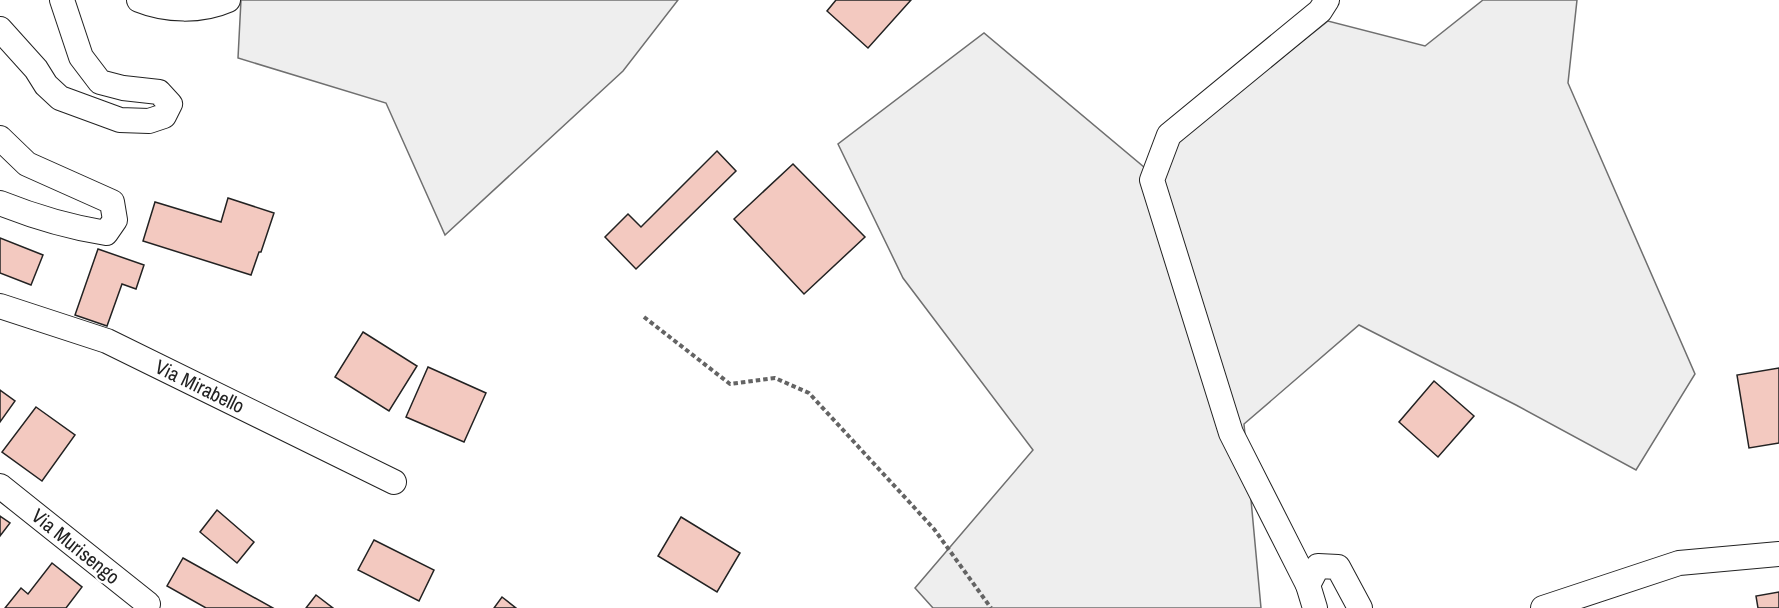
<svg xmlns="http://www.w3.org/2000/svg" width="1779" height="608" viewBox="0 0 1779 608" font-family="'Archivo Narrow',sans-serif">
<rect width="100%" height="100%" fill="#fff"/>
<!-- green -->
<g fill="#eee" stroke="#6f6f6f" stroke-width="1.5">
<path d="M241,0h437l-55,71 -178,164 -59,-132 -148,-45z"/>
<path d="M1483,0h94l-9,83 127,291 -59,96 -120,-65 -157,-80 -115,99 17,184h-328l-18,-20 118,-138 -130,-172 -65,-134 146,-111 160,134 184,-146 97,25z"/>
</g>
<!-- building -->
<g fill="#f3c9c0" stroke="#222" stroke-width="1.5">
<path d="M836,0h75l-43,48 -41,-37z"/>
<path d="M717,151l19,20 -100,98 -31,-32 23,-23 13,13z"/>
<path d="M793,164l72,73 -61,57 -70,-75z"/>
<path d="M228,198l46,15 -13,39h-2l-8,23 -108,-34 12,-39 66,20z"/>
<path d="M0,238l43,17 -12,30 -31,-12z"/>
<path d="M98,249l46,16 -8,24 -14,-5 -15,42 -32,-11z"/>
<path d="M363,332l54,34 -28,45 -54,-34z"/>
<path d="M428,367l58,26 -22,49 -58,-25z"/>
<path d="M1779,368v75l-30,5 -12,-73z"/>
<path d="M1434,381l40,35 -36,41 -39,-35z"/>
<path d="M0,390l15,11 -15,21z"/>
<path d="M36,407l39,28 -33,46 -40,-29z"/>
<path d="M217,510l37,32 -17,21 -37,-31z"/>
<path d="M0,516l10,7 -10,13z"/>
<path d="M681,517l59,36 -23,39 -59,-36z"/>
<path d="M374,540l60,30 -15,31 -61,-31z"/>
<path d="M183,558l90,50h-67l-39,-22z"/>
<path d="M52,563l30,24 -16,21h-61l16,-20 7,6z"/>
<path d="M1779,592v16h-21l-2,-12z"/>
<path d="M316,595l17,13h-27z"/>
<path d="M502,597l14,11h-22z"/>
</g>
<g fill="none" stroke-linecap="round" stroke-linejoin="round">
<!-- street casing -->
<g stroke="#222" stroke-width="26">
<g id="street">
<path d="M139,0c27,11 62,12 89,0"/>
<path d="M0,29l36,40 10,16 14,13 60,22 29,1 15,-5 6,-12 -11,-12 -36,-4 -23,-6 -19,-25 -19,-57"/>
<path d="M0,138l27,26 85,38 3,18 -9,13c-37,-6 -71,-16 -106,-30"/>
<path d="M0,306l107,35 287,141"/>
<path d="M0,486l148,118 -2,4"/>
<path d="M1308,585l-77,-152 -79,-253 17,-45 151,-124 7,-11"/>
<path d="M1315,608l-7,-23 10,-19 20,1 22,41"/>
<path d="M1543,608l136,-45 100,-9"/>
</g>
</g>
<!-- path -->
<path stroke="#646464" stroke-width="4" stroke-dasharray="4.5 3" stroke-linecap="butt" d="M644,317l86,67 45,-6 34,15 125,136 57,79"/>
<!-- street -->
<use href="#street" stroke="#fff" stroke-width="24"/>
</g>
<g text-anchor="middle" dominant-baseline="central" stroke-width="4.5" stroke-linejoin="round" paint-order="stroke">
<!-- street labels -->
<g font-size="20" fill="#222" stroke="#fff">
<text transform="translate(200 386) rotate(26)">Via Mirabello</text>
<text transform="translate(76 546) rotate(39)">Via Murisengo</text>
</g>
</g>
</svg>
